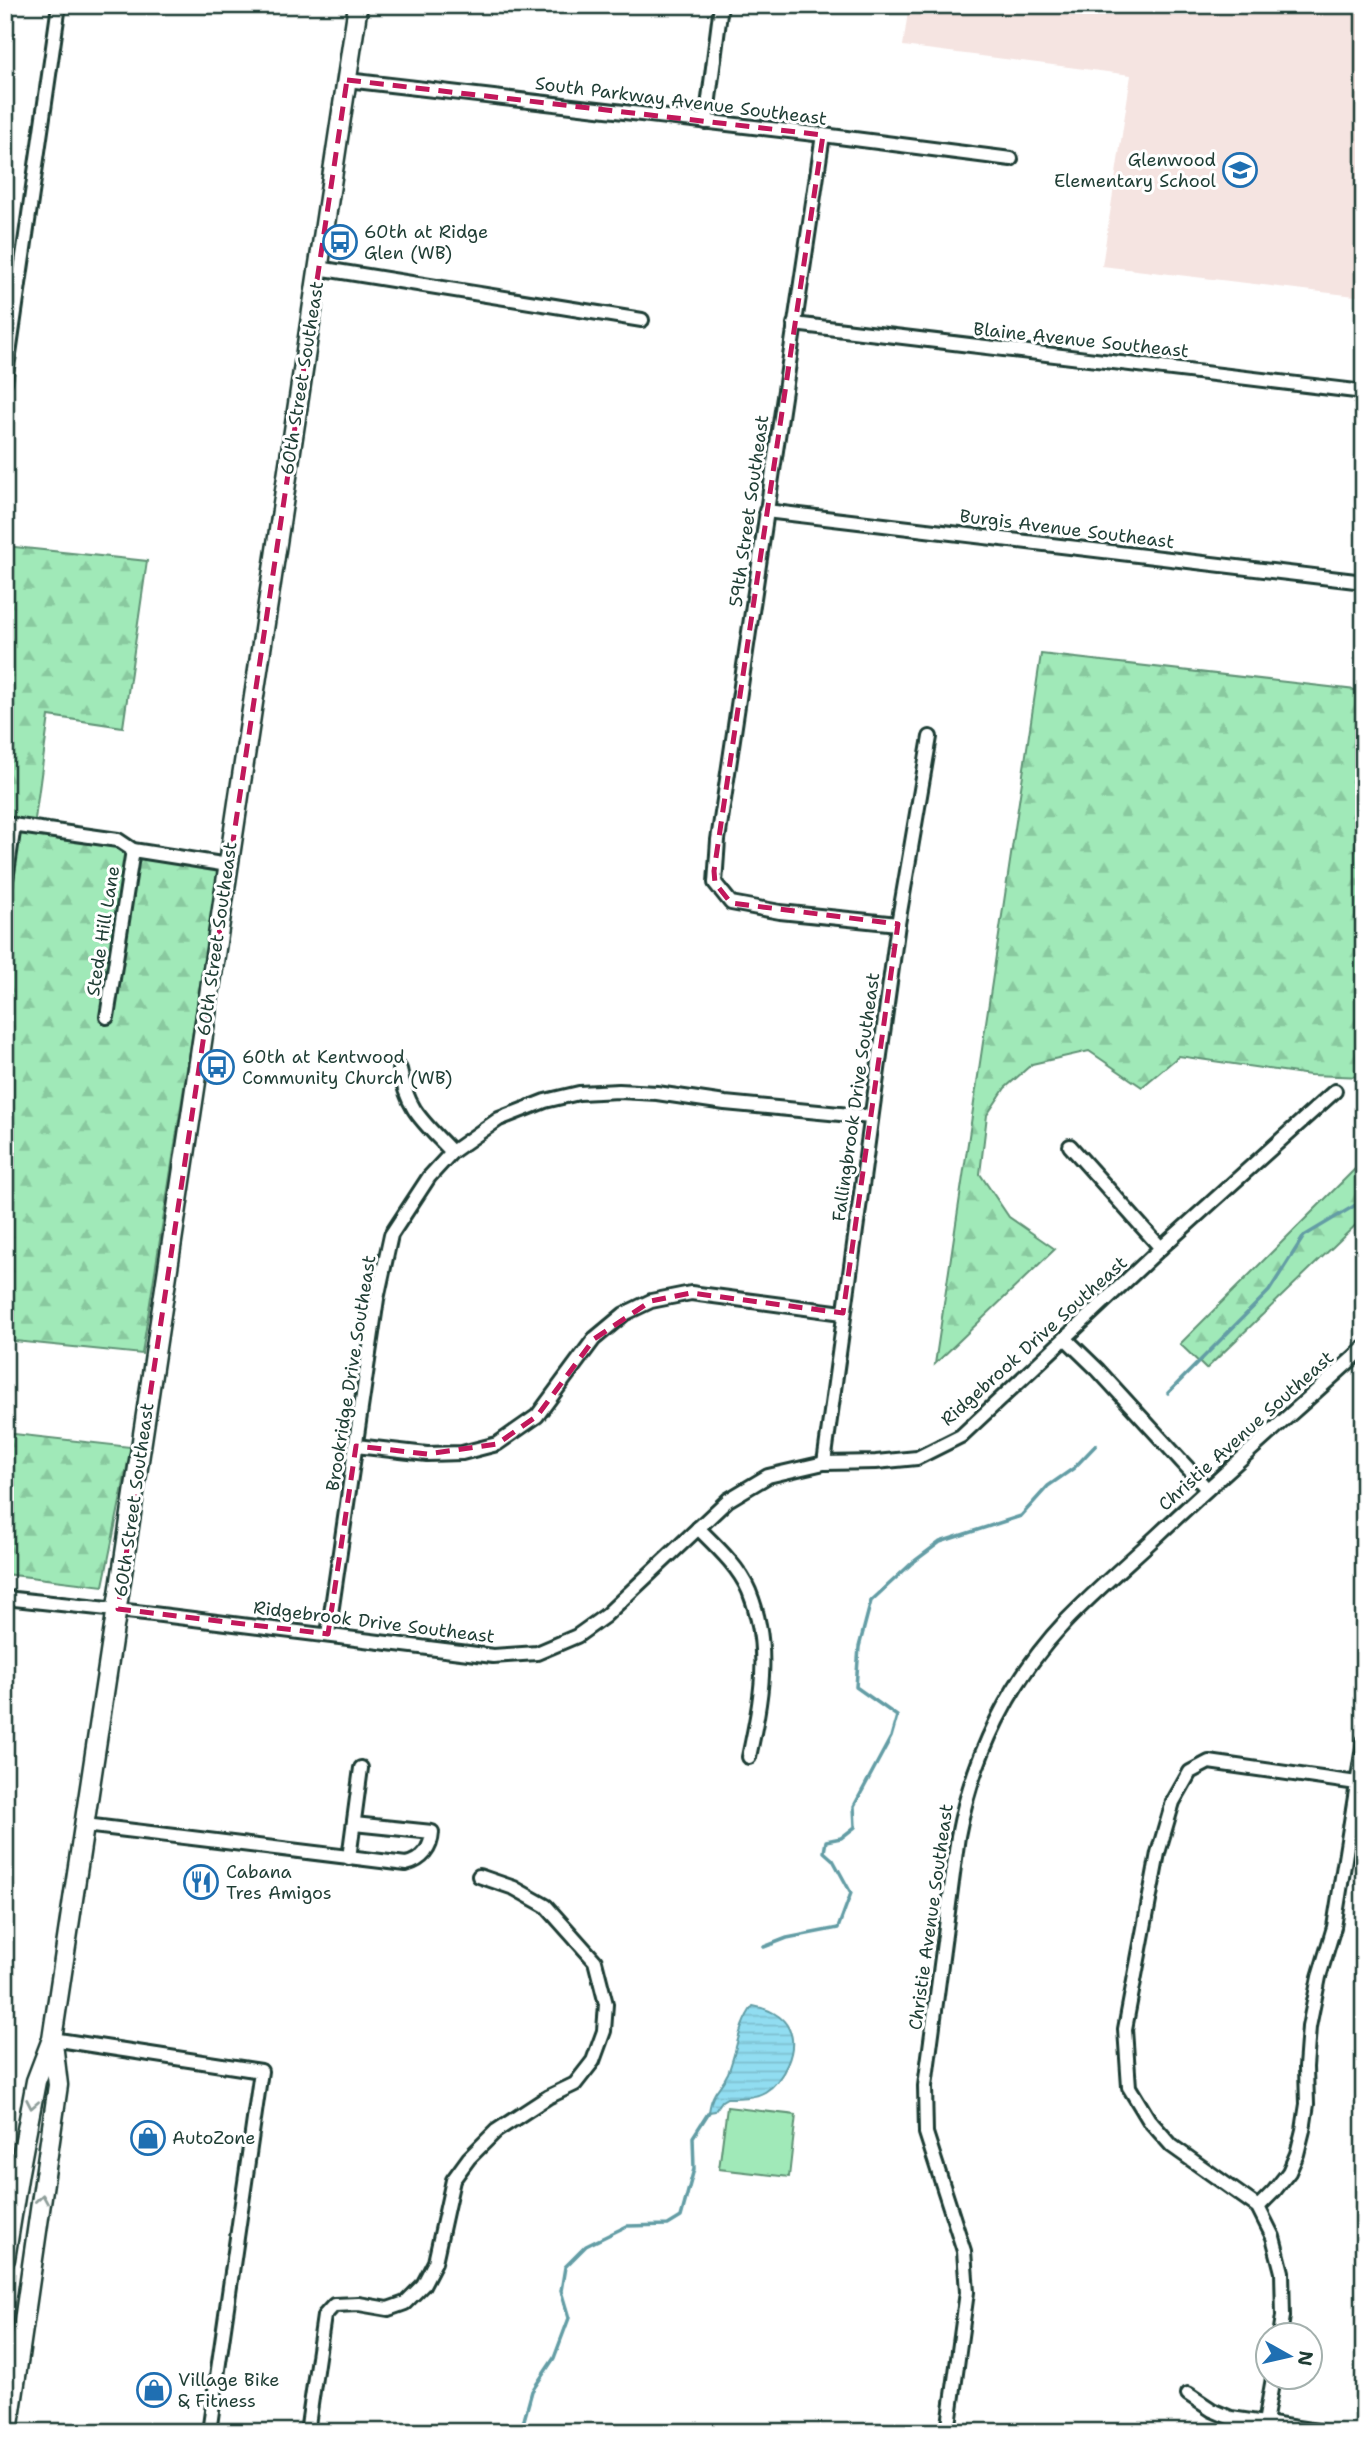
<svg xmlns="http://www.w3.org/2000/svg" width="1369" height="2437" viewBox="0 0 1369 2437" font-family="'Shantell Sans',sans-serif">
<defs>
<pattern id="forest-firs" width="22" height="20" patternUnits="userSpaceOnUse" patternTransform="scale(1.75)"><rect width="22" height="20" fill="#a0e9b8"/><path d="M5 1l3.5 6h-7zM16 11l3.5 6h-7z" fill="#89c99f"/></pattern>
<pattern id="water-rules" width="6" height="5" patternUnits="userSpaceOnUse" patternTransform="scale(1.75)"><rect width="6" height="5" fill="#91ddf1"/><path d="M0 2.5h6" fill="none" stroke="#7dbfcf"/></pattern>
</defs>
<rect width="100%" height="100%" fill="#fff"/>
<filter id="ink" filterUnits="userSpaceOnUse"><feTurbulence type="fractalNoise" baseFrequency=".0143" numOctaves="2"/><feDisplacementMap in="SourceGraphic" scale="14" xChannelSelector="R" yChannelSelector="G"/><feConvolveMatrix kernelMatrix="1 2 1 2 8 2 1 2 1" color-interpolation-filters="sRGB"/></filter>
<g filter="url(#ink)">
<!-- built -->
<path fill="#f5e4e1" d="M909,5h455v292l-262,-31 29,-191 -228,-29z"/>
<!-- forest -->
<g fill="url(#forest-firs)" stroke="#609376" stroke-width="2">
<path d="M5,546l142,15 -24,166 -74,-11 -16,118 187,25 -78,495 -137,-14z"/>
<path d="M1041,654l323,37v386l-54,-2 -131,-19 -37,31 -53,-36 -57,13 -27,24 -18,27 -7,59 29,43 46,32 -120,115z"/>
<path d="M1364,1160v57l-158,152 -26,-25z"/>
<path d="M5,1433l126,14 -28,139 -98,-12z"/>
</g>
<!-- pitch -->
<path fill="#a0e9b8" stroke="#609376" stroke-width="2" d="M727,2107l69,8 -7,62 -70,-8z"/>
<!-- water -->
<path fill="url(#water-rules)" stroke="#639da5" stroke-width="2" d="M753,2006c13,2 30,9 36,23 10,20 -6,52 -24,63 -10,6 -26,6 -38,6l-5,3 -7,10 -6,1c3,-22 11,-22 19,-39 9,-22 10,-48 25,-67z"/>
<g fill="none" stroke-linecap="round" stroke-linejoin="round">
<!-- stream -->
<g stroke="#639da5" stroke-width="3.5">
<path d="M1168,1393l101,-102 35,-55 60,-36"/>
<path d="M764,1947l23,-9 51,-10 13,-35 -18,-33 -9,-8 2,-11 15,-3 14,-11 -1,-21 37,-69 6,-21 -41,-29 3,-40 12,-46 41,-38 28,-21 81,-26 27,-30 26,-18 22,-23"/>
<path d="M518,2432l6,-12 8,-29 22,-33 15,-40 -8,-27 4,-24 21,-21 41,-20 41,-1 13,-8 13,-48 -1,-32 16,-25"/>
</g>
<!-- street casing -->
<g stroke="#1f3d34" stroke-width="18">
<g id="street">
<path d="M347,80l476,55 188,24"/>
<path d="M706,122l15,-117"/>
<path d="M823,135l-105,705 -3,43 16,20 49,9 118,12"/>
<path d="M318,268l324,52"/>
<path d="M794,324l570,68"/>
<path d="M5,382l54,-377"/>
<path d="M766,511l598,71"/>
<path d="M5,824l113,16 15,10 95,15"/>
<path d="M5,887l9,-62"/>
<path d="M107,1017l26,-167"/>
<path d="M400,1069c7,42 24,53 52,83"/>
<path d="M1070,1146l91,102"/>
<path d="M1066,1339l32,31 109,119"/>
<path d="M356,1446l71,8 35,-1 35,-9 40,-28 57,-77 30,-25 27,-13 40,-8 152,20"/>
<path d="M824,1463l74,-539 32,-187"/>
<path d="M698,1528c18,18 41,39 51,63 23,56 12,109 0,166"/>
<path d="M5,1598l140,15 348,43 44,-3 40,-17 28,-20 123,-116 40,-24 56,-13 52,-1 41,-4 44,-22 200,-188 174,-157"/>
<path d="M328,1634l49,-335 14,-64 38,-58 23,-25 47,-33 46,-18 34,-8 40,-2 38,2 68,10 146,14"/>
<path d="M85,1825l321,39c16,-4 25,-15 26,-32l-78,-8"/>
<path d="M349,1858l12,-90"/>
<path d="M52,2039l209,32 -52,361"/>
<path d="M1258,2207l16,-16 15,-19 8,-18 6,-24 4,-26 -1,-37 3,-40 10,-50 15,-50 30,-186"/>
<path d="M1280,2336l3,-20 -1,-44 -9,-35 -15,-30 -86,-61 -23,-26 -20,-33 -4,-58 33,-176 15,-51 17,-30 19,-10 155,22"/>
<path d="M1188,2394l24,16 19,8 93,14"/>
<path d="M1265,2423l8,-45"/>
<path d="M307,2432l17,-116 10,-11 25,-1 29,5 17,-6 18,-18 12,-23 18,-82 16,-22 27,-27 52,-34 27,-13 18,-23 11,-30 2,-27 -11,-43 -49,-55 -32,-18 -35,-12"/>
<path d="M948,2432l19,-140 -3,-41 -38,-118 -1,-47 33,-250c15,-80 52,-156 108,-215 30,-31 62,-58 93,-87 67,-63 137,-124 205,-186"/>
</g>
</g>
<!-- secondary casing -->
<g stroke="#1f3d34" stroke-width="23">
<g id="secondary">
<path d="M5,2259l14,-87 17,-91 16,-42 306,-2034"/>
<path d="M8,2432l50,-347 -5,-42"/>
</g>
</g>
<!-- street -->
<use href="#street" stroke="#fff" stroke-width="12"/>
<!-- secondary -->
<use href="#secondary" stroke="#fff" stroke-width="18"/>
</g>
<!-- one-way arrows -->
<defs><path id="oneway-chevron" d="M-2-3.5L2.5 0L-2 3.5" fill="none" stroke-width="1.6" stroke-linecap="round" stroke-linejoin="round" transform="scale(1.75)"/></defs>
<g stroke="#8f9e9a">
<use href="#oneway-chevron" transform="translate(32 2104) rotate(101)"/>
<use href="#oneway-chevron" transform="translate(42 2199) rotate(-81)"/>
</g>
</g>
<!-- marked area -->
<path fill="none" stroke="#c2185b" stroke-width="5" stroke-dasharray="14 9" stroke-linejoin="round" d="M347,80l476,55 -109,736 1,12 16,20 167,21 -55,389 -152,-20 -40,8 -57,38 -57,77 -40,28 -70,10 -71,-8 -28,188 -210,-25z"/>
<!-- icons -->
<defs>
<g id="school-ring" transform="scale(1.75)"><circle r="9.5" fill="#fff" stroke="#1f6fb2" stroke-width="1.5"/><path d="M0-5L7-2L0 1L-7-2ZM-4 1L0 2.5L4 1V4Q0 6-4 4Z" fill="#1f6fb2"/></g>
<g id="bus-ring" transform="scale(1.75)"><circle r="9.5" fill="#fff" stroke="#1f6fb2" stroke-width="1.5"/><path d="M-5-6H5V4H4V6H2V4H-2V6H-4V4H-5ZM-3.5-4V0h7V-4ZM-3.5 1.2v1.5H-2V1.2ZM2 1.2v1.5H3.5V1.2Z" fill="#1f6fb2"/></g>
<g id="restaurant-ring" transform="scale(1.75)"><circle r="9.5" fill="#fff" stroke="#1f6fb2" stroke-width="1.5"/><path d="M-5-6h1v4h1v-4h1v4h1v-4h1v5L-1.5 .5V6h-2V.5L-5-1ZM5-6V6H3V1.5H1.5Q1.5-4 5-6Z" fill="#1f6fb2"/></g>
<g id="shop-ring" transform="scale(1.75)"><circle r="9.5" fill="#fff" stroke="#1f6fb2" stroke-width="1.5"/><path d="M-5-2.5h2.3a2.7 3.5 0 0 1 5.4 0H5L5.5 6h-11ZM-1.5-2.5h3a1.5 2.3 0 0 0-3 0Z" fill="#1f6fb2"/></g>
</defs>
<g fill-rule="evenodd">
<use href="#school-ring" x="1240" y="170"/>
<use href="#bus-ring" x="340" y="242"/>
<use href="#bus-ring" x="217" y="1067"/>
<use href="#restaurant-ring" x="201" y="1882"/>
<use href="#shop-ring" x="148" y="2138"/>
<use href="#shop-ring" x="154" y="2390"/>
</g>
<g text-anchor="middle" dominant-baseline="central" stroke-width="6" stroke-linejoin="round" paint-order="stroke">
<!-- street labels -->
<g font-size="18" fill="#1f3d34" stroke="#fff">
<text transform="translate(681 101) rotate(7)">South Parkway Avenue Southeast</text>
<text transform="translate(1081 340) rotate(6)">Blaine Avenue Southeast</text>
<text transform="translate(302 378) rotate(-81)">60th Street Southeast</text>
<text transform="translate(749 511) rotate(-82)">59th Street Southeast</text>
<text transform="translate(1067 529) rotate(7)">Burgis Avenue Southeast</text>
<text transform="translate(103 931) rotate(-81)">Stede Hill Lane</text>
<text transform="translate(217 939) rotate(-82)">60th Street Southeast</text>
<text transform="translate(856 1097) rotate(-82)">Fallingbrook Drive Southeast</text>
<text transform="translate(1034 1341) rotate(-42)">Ridgebrook Drive Southeast</text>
<text transform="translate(351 1373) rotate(-81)">Brookridge Drive Southeast</text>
<text transform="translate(1246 1431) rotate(-42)">Christie Avenue Southeast</text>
<text transform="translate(134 1500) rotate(-82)">60th Street Southeast</text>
<text transform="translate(374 1622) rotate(7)">Ridgebrook Drive Southeast</text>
<text transform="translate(931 1917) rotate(-82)">Christie Avenue Southeast</text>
</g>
<!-- poi labels -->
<g font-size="18" fill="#1f3d34" stroke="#fff" text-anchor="start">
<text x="1216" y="160" text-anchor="end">Glenwood<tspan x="1216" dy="21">Elementary School</tspan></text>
<text x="364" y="232">60th at Ridge<tspan x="364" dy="21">Glen (WB)</tspan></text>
<text x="242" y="1057">60th at Kentwood<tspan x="242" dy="21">Community Church (WB)</tspan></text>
<text x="226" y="1872">Cabana<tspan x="226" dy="21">Tres Amigos</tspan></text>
<text x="172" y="2138">AutoZone</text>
<text x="178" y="2380">Village Bike<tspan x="178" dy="21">&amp; Fitness</tspan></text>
</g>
</g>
<!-- margin -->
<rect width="1369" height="2437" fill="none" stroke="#fff" stroke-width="28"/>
<rect x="14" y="14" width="1341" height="2409" fill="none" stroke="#1f3d34" stroke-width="2.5" filter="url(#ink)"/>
<!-- north arrow -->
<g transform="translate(1289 2356) rotate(98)"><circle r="33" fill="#ffffff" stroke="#a5b1ae" stroke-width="2"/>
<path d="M0-5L12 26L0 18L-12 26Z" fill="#1f6fb2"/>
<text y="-10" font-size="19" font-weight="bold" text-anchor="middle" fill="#1f3d34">N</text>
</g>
</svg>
